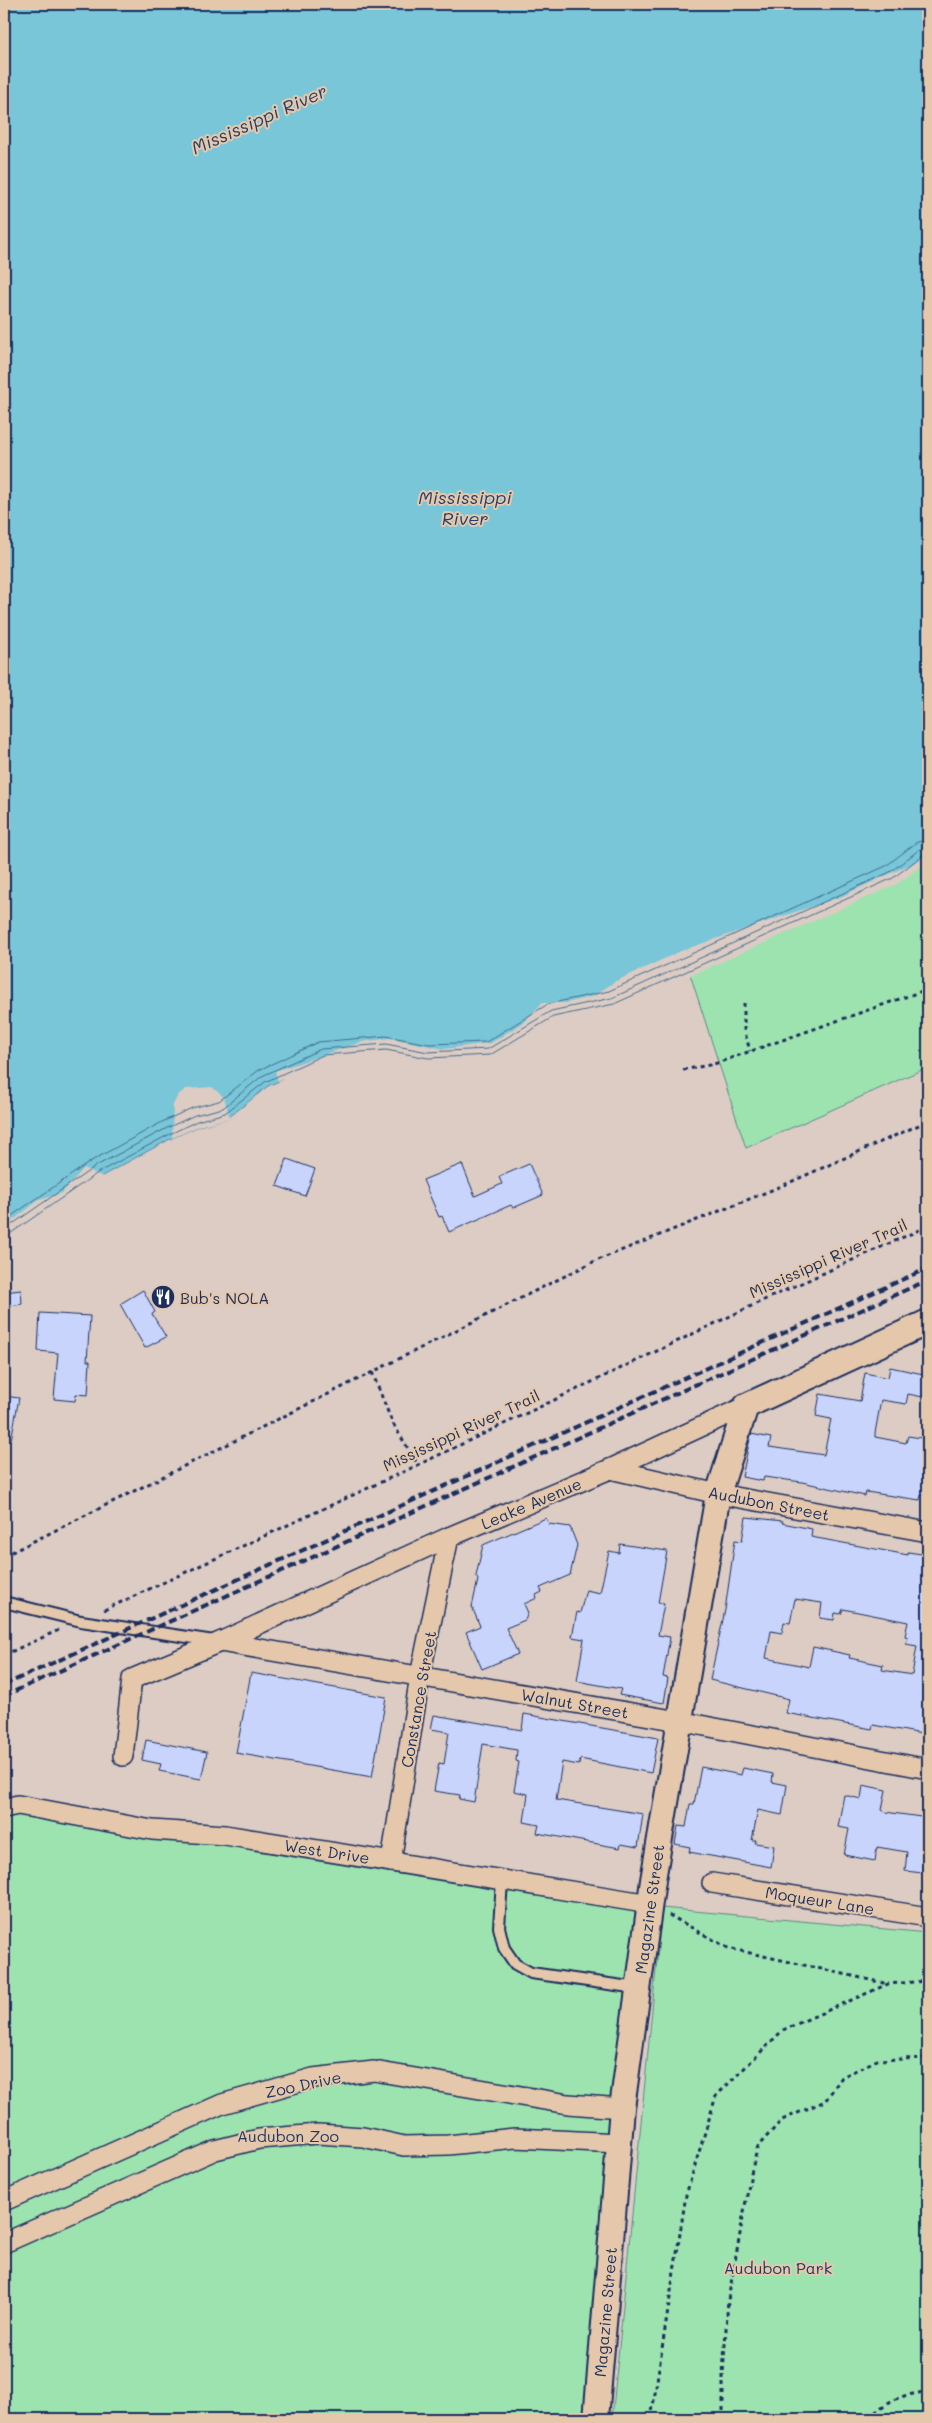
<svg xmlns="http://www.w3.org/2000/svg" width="932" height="2423" viewBox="0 0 932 2423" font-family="Mali,sans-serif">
<rect width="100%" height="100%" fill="#dcccc4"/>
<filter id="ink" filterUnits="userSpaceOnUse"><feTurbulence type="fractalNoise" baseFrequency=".02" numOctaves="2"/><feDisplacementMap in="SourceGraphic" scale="10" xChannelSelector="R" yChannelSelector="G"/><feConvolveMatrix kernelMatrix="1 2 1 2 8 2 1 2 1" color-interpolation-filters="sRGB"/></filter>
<g filter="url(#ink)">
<!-- green -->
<g fill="#9de3af" stroke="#5c8986">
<path d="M928,857v210l-182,81 -56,-174z"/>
<path d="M18,1805l619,106 -54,508h-579v-610z"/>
<path d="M662,1908l266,25v486h-316z"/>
</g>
<!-- water -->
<path fill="#79c6d8" stroke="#538aa7" d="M4,4h924v853l-32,25 -341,140 -64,38 -105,-5 -61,5 -57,26 -40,32 -29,8 -27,12 -70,38 -98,68z"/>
<!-- pier -->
<g fill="#dcccc4">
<path d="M928,856l-3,7 -28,21 -282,125 -59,15 -64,39 -65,3 -41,-8 -60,4 -33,15 -15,4 -3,-10 87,-29 28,-4 54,11 47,-6 34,-22 17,-18h24l28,-7 20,-14 69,-32 157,-53z"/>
<path d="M212,1087l12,10 6,21 -31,8 -27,12 1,-33 5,-10 8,-6z"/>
<path d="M84,1168l21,10 -20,11 -81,58v-20l35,-27 23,-7z"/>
</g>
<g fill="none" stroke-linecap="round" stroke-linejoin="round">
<!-- shore -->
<g stroke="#416b8f" stroke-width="1">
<path d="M4,1221l89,-61 71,-39 28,-13 27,-7 40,-31 59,-28 68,-6 43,8 57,-2 62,-38 61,-13 277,-125 31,-24 11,-2"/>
<path d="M4,1230l92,-64 71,-38 28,-13 28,-7 39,-32 59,-27 65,-5 42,8 60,-3 63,-38 61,-13 278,-126 30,-23 8,-2"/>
<path d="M4,1238l95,-66 71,-38 27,-13 28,-8 40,-31 58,-27 63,-5 42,8 62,-3 63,-38 61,-13 279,-126 30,-23 5,-1"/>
</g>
</g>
<!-- building -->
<g fill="#c8d4fc" stroke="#1b2f5e" fill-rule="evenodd">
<path d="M287,1159l28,10 -10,27 -28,-10z"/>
<path d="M462,1164l13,32 27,-12 -3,-7 30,-13 14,31 -30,13 -2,-3 -62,27 -7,-16 -3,1 -16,-37z"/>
<path d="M21,1290l1,14 -18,3v-15z"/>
<path d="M143,1290l12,22 -3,2 14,23 -21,11 -25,-44z"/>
<path d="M40,1313l50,3 -3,45h3l-2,34 -12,-1 -1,7 -21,-2 4,-46 -20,-2z"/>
<path d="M890,1367l38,8v23l-20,-4 -2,10 -25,-4 -6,33v4l31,6 2,-7 20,3v57l-7,-1 -1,5 -54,-8 -1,4 -63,-14 -38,-5 -1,4 -21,-4 9,-43 20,4 -2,9 55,8 7,-36 -15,-3 4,-22 40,7 5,-28 23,5z"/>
<path d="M4,1396l15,2 -8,42 -7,-1z"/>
<path d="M746,1517l37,4 -1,2 30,6 -1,8 97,18v-3l20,3v180l-55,-10 -1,4 -86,-16 3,-14 -79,-19 15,-70 10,-70 7,1zM795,1599l27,4 -2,15 14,2 1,-7 6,1 2,-5 65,13 -3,14 3,1 -2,7 11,2 -5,29 -30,-5 1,-5 -34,-7 1,-3 -37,-8 -4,20 -43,-9 5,-27 11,2 2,-11 6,1z"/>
<path d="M546,1518l3,6 21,3 7,18 -7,30 -30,13 2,4 -6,3 1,3 -13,6 4,9 -3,7 -19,8 12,26 -36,15 -16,-37 14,-6 -8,-19 6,-27 -2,-4 7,-31z"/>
<path d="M620,1544l47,7 -9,52 6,1 -6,31 12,2 -7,40 5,1 -4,25 -45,-8 2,-6 -44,-8 7,-42 -12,-2 5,-25 3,1 6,-23 14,3 9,-42 10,2z"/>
<path d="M251,1673l135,24 -14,80 -136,-24z"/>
<path d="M524,1714l134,24 -7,35 -71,-14 -1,6 -17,-3 -6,38 87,14 -5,33 -17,-3 -1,4 -83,-15 2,-8 -15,-3 4,-28 -14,-3 5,-29 -3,-1 1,-11 -34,-6 -9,58 -15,-3 1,-4 -26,-4 5,-28 5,1 5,-32 -18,-3 3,-14 88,15z"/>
<path d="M146,1740l61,12 -6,27 -42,-8 2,-7 -19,-4z"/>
<path d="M701,1767l40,8 2,-7 30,6 -1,8 15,3 -5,30 -24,-5 -6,30h4l-1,3 19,3 -3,21 -82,-15 1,-5 -15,-3 3,-18 8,1 4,-23h4z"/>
<path d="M863,1785l23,5 -4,20 3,2 43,6v20l-5,35 -18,-2 2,-19 -30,-5 -2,14 -31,-6 5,-26 -11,-2 6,-32 17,4z"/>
</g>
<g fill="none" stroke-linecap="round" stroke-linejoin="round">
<!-- service casing -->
<g stroke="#1b2f5e" stroke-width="14">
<g id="service">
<path d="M4,1602l77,19 133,20"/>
<path d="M502,1881l-3,46 5,21 11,16 16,9 106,15"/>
</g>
</g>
<!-- minor casing -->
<g stroke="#1b2f5e" stroke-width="22">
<g id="minor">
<path d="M610,1469l108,25 210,38"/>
<path d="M220,1642l459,79 249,48"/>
<path d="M123,1756l9,-77 88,-37 229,-105 161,-68 136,-63"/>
<path d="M4,1808l14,-3 134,25 73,5 425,69"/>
<path d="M391,1862l29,-186 29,-139"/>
<path d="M712,1883l216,34"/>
<path d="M4,2201l218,-97 91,-26 61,-7 194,33 54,4"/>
<path d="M4,2243l211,-93 44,-11 59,-5 45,3 41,9 44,-1 67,-7 104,5"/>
</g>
</g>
<!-- tertiary casing -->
<g stroke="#1b2f5e" stroke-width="28">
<path id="tertiary" d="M596,2419l26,-311 31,-228 65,-386 28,-88 182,-84"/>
</g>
<!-- path -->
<g stroke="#1b2f5e" stroke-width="3" stroke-dasharray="4 4" stroke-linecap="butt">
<path d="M744,1003v26l6,22"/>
<path d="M683,1070l31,-6 214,-75"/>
<path d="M372,1372l20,50 26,43"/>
<path d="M4,1556l589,-294 191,-77 144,-64"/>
<path d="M104,1610l314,-145 346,-165 164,-74"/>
<path d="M4,1655l55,-25"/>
<path d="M669,1915l59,33 160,36"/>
<path d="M651,2419l35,-224 30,-99 67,-66 105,-46 40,-3"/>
<path d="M723,2419v-45l5,-74 23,-127 7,-27 24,-26 43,-19 17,-24 35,-17 51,-2"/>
<path d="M870,2419c12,-18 37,-26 58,-27"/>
</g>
<!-- service -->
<use href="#service" stroke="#e5c8ac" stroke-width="10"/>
<!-- minor -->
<use href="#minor" stroke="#e5c8ac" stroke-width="19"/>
<!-- tertiary -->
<use href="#tertiary" stroke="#e5c8ac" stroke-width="24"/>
<!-- rail -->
<g stroke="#1b2f5e" stroke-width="4" stroke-dasharray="8 4" stroke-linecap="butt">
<path d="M4,1685l924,-417"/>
<path d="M4,1696l924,-416"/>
</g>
</g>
</g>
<!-- icons -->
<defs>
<g id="restaurant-disc" transform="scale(1.25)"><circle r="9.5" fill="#1b2f5e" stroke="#e5c8ac"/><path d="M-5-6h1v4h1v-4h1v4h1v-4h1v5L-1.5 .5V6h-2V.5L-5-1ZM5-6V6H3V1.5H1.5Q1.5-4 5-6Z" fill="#fff"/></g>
</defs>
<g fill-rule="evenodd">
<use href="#restaurant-disc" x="163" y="1297"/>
</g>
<g text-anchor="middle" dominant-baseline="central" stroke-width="4" stroke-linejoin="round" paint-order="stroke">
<!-- street labels -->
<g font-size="16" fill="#1b2f5e" stroke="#e5c8ac">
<text transform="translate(828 1258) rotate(-24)">Mississippi River Trail</text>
<text transform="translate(461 1430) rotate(-25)">Mississippi River Trail</text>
<text transform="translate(531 1503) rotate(-23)">Leake Avenue</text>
<text transform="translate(769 1503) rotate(11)">Audubon Street</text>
<text transform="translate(418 1699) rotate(-80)">Constance Street</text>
<text transform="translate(575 1703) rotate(10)">Walnut Street</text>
<text transform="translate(327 1851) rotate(9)">West Drive</text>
<text transform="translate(820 1900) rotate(9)">Moqueur Lane</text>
<text transform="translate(649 1909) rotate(-82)">Magazine Street</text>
<text transform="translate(303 2084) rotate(-12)">Zoo Drive</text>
<text transform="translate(605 2312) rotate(-85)">Magazine Street</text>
</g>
<!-- poi labels -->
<g font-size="16" fill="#1b2f5e" stroke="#e5c8ac" text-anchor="start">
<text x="180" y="1297">Bub's NOLA</text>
</g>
<!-- park labels -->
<g font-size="16" fill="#223862" stroke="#e5c8ac">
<text x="288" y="2135">Audubon Zoo</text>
<text x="778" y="2267">Audubon Park</text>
</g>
<!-- water labels -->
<g font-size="18" font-style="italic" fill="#243e6a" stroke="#e5c8ac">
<text transform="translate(259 119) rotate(-24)">Mississippi River</text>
<text x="465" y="497">Mississippi<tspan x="465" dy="21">River</tspan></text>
</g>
</g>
<!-- margin -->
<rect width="932" height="2423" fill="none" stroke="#e5c8ac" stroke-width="20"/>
<rect x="10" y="10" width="912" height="2403" fill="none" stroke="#1b2f5e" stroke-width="2" filter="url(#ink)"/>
</svg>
